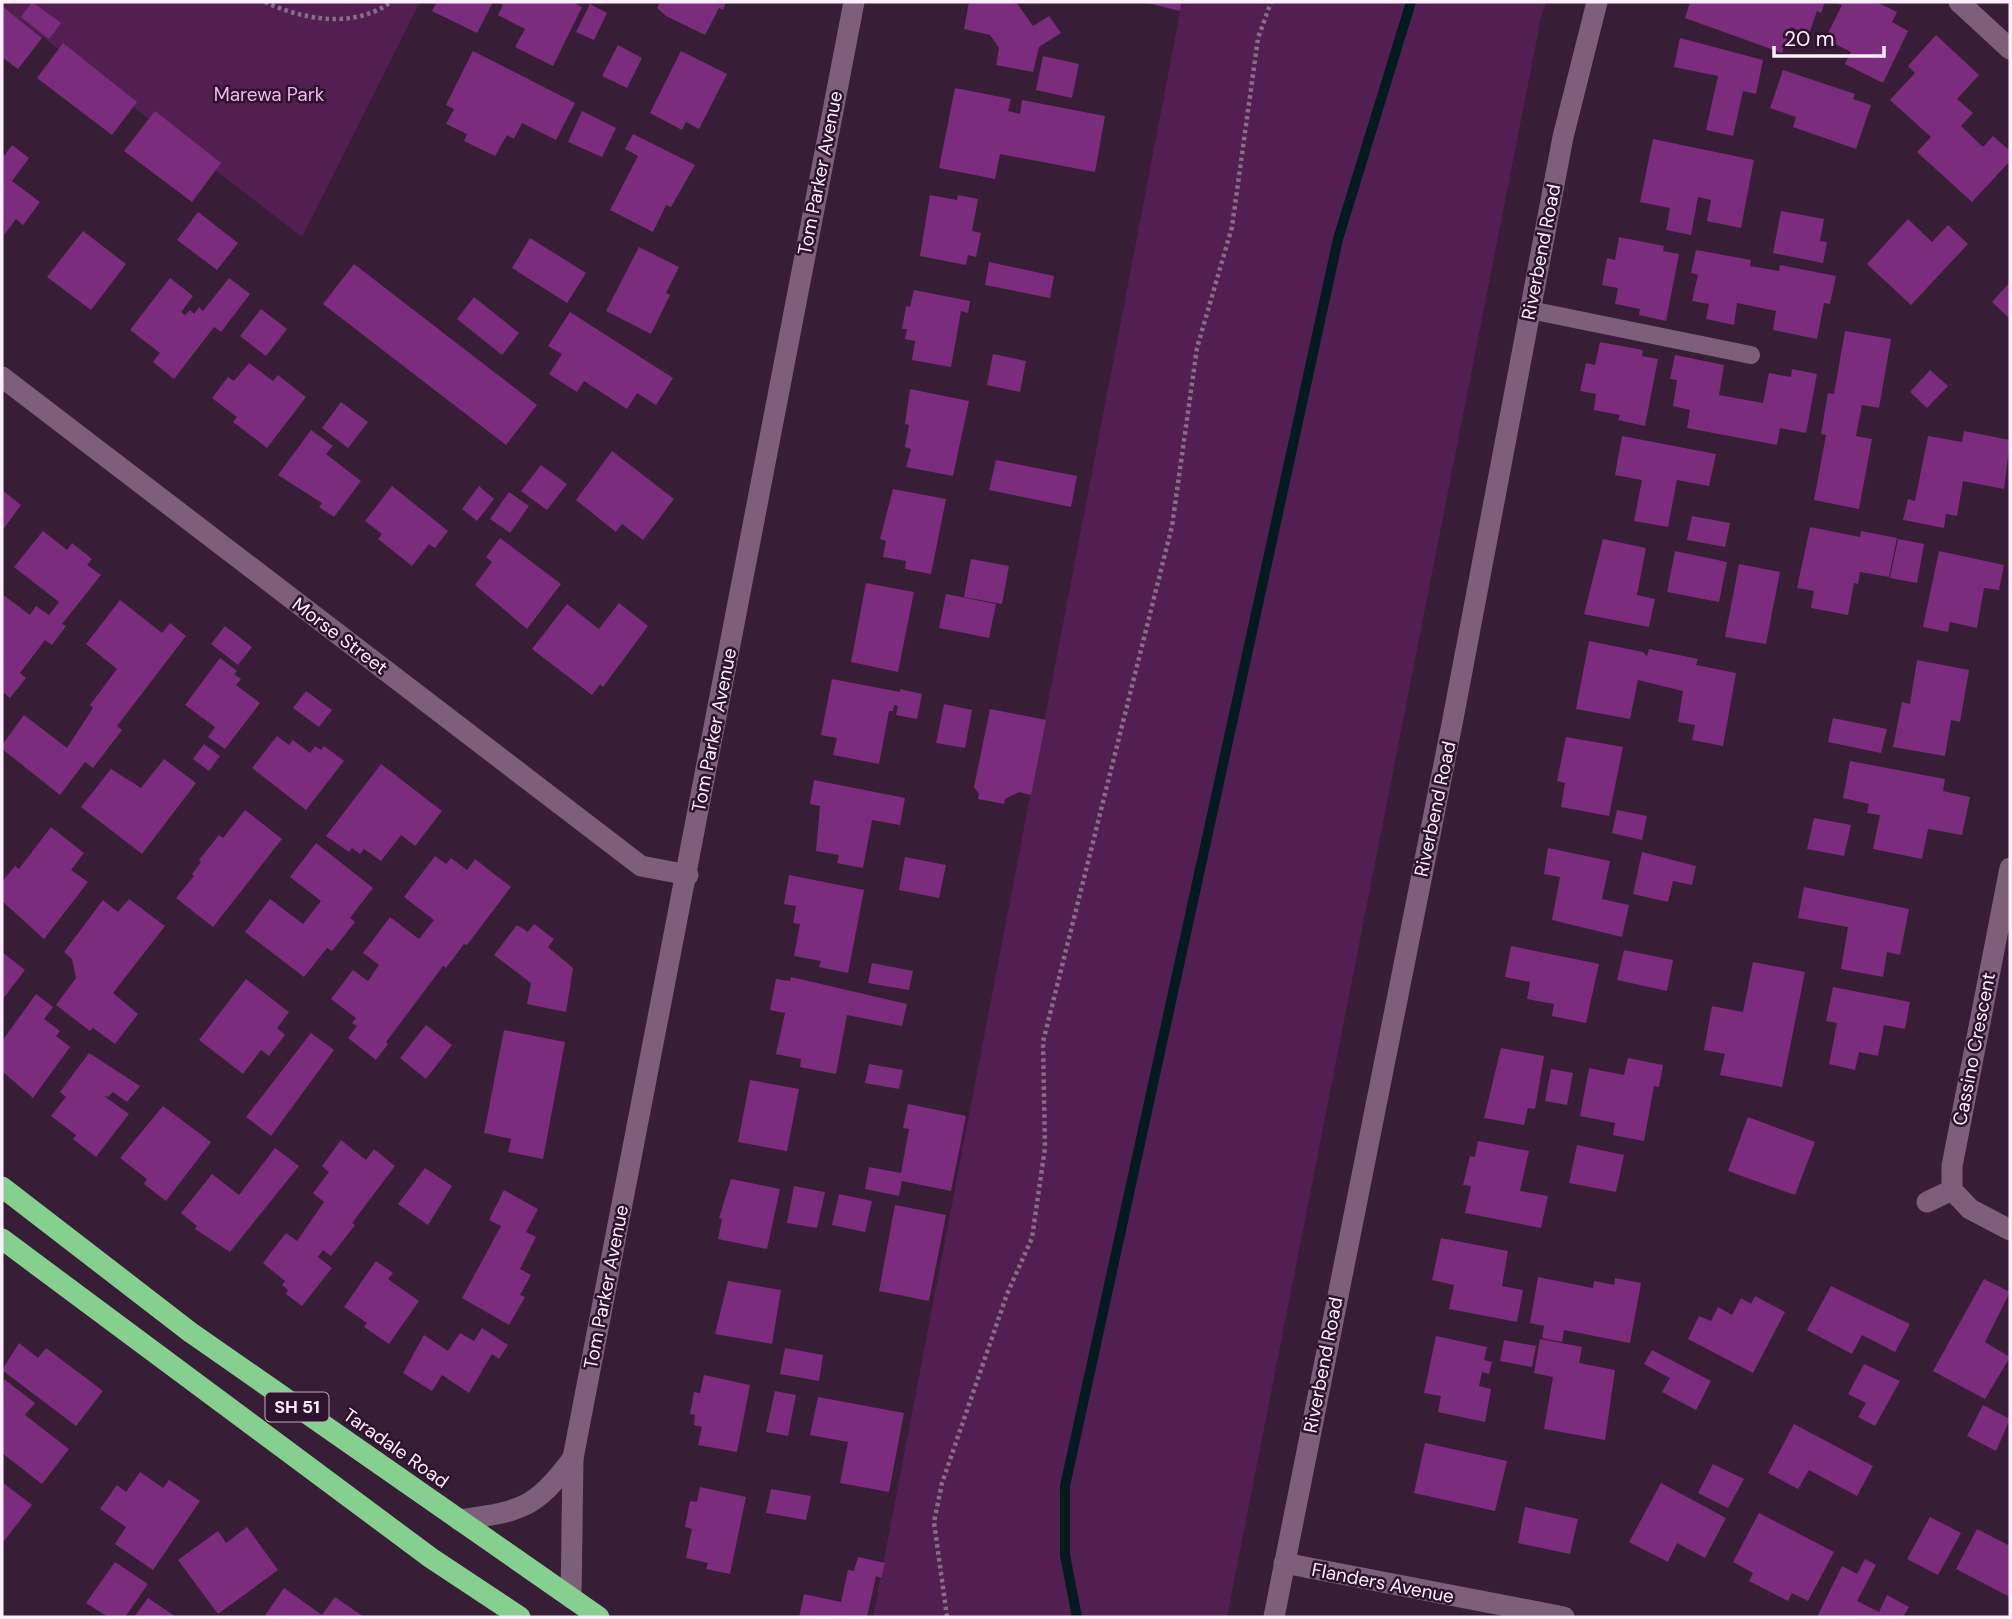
<svg xmlns="http://www.w3.org/2000/svg" width="2012" height="1619" viewBox="0 0 2012 1619" font-family="'DM Sans',sans-serif">
<rect width="100%" height="100%" fill="#371d36"/>
<!-- green -->
<g fill="#531f52">
<path d="M2,2h418l-118,235 -300,-231z"/>
<path d="M1182,2h365l-5,11 -315,1604h-354z"/>
</g>
<g fill="none" stroke-linecap="round" stroke-linejoin="round">
<!-- stream -->
<path stroke="#041b1e" stroke-width="10" d="M1077,1617l-12,-62v-69l273,-1247 73,-237"/>
</g>
<!-- building -->
<g fill="#7c2c7c">
<path d="M32,2l29,21 -12,16 -28,-22z"/>
<path d="M437,2h56l-16,31 -45,-22z"/>
<path d="M496,2h76l10,5 -29,59 -38,-19 10,-18 -27,-14 5,-10z"/>
<path d="M660,2h66l-3,8 -4,-2 -14,27 -39,-19 -9,-8z"/>
<path d="M969,2h47l17,24 16,-10 12,17 -22,14 -6,25 -37,-7 3,-17 -9,-13 -26,-6z"/>
<path d="M1143,2h39l-2,9z"/>
<path d="M1690,2h135l-4,11 -4,-2 -8,23 -18,-7 -9,26 -97,-35z"/>
<path d="M1833,2h43l21,10 -5,10 16,9 -25,52 -38,-19 6,-12 -26,-13 17,-34z"/>
<path d="M590,4l17,9 -13,27 -18,-8z"/>
<path d="M2,6l40,32 -24,31 -16,-12z"/>
<path d="M1936,35l43,40 -22,24 16,14 -12,13 22,21 10,-11 17,15v10l-38,41 -55,-50 14,-15 -41,-37 25,-27 -7,-7z"/>
<path d="M1680,38l83,22 -7,34 -13,-3 -10,45 -27,-6 12,-54 -44,-9z"/>
<path d="M63,43l74,59 -25,33 -75,-57z"/>
<path d="M618,45l24,13 -15,30 -25,-12z"/>
<path d="M473,51l102,52 -19,37 -34,-17 -8,16 -7,-4 -12,21 -31,-15 3,-7 -21,-10 8,-15 -8,-4z"/>
<path d="M681,51l46,23 -28,55 -13,-7 -4,8 -32,-17z"/>
<path d="M1043,56l36,8 -7,34 -36,-8z"/>
<path d="M1783,70l72,24 -2,5 18,6 -15,44 -63,-22 3,-10 -26,-9z"/>
<path d="M955,88l56,11 -3,12 12,3 2,-14 83,16 -10,56 -95,-18 -5,25 -56,-11z"/>
<path d="M155,111l66,52 -29,39 -68,-51z"/>
<path d="M582,111l34,17 -14,29 -34,-15z"/>
<path d="M633,134l62,31 -24,42 -5,-2 -13,27 -43,-22 28,-54 -13,-7z"/>
<path d="M1653,139l101,21 -13,68 -34,-7 4,-21 -13,-3 -7,38 -25,-5 4,-22 -30,-6z"/>
<path d="M12,145l17,13 -17,23 28,21 -17,23 -7,-6 -12,16 -2,-81 2,2z"/>
<path d="M930,195l27,5 1,-5 20,4 -6,32 9,2 -5,24 -8,-2 -2,10 -46,-9z"/>
<path d="M1781,211l43,8 -4,22 7,1 -4,21 -50,-10z"/>
<path d="M198,212l40,31 -21,27 -40,-30z"/>
<path d="M1908,219l24,23 16,-17 20,19 -57,61 -44,-41z"/>
<path d="M83,231l43,33 -35,46 -44,-33z"/>
<path d="M1619,237l45,9 -1,5 16,3 -13,67 -27,-6 1,-6 -25,-5 3,-16 -16,-3 5,-27 8,2z"/>
<path d="M530,238l56,35 -19,30 -55,-35z"/>
<path d="M639,247l40,20 -13,26 4,2 -19,39 -45,-23z"/>
<path d="M1696,250l55,10 -1,6 29,5 1,-6 56,11 -6,28 -6,-1 -7,36 -44,-9 3,-19 -39,-8 -3,22 -28,-6 3,-15 -17,-3 6,-26 -7,-2z"/>
<path d="M989,262l65,14 -4,22 -65,-13z"/>
<path d="M354,264l183,141 -31,40 -183,-141z"/>
<path d="M170,278l23,18 -12,16 4,3 5,-5 4,4 5,-7 4,4 26,-33 21,16 -29,38 -7,-5 -40,52 -21,-17 7,-9 -30,-23z"/>
<path d="M2010,282v37l-18,-17z"/>
<path d="M914,290l56,11 -2,12 -7,-2 -10,56 -39,-7 3,-19 -10,-2 2,-10h-5l4,-23 4,1z"/>
<path d="M474,297l45,36 -17,22 -45,-36z"/>
<path d="M261,309l26,20 -21,27 -26,-20z"/>
<path d="M570,312l103,66 -17,27 -19,-12 -10,16 -43,-28 -7,11 -28,-18 13,-20 -14,-8z"/>
<path d="M1845,331l46,8 -12,69 -17,-3 -6,31 16,3 -13,70 -45,-9 12,-65 -5,-1 7,-41 6,1z"/>
<path d="M1600,342l43,8 -1,6 16,3 -13,67 -27,-6 2,-5 -26,-5 2,-16 -16,-3 6,-28 9,2z"/>
<path d="M993,354l33,7 -6,31 -33,-7z"/>
<path d="M1675,355l49,10 -5,30 44,8 6,-30 22,4 1,-8 25,5 -11,59 -26,-5 -3,17 -90,-17 3,-18 -17,-4 4,-26 -7,-1z"/>
<path d="M249,363l24,18 5,-6 28,22 -39,51 -34,-26 4,-5 -25,-19 16,-21 6,4z"/>
<path d="M1930,370l18,16 -21,22 -17,-16z"/>
<path d="M910,389l59,12 -16,75 -47,-9 5,-18 -6,-2 4,-22 -4,-1z"/>
<path d="M341,402l27,20 -20,26 -26,-20z"/>
<path d="M311,430l22,16 -7,8 35,27 -27,36 -15,-10 3,-4 -44,-28z"/>
<path d="M1964,431l46,9 -6,49 -41,-8 -6,35 -11,-2 -2,14 -41,-8 5,-21 7,2 13,-65 34,6z"/>
<path d="M1622,436l94,18 -7,32 -32,-6 -9,47 -34,-6 8,-41 -27,-5z"/>
<path d="M612,451l62,48 -31,41 -21,-16 -6,8 -40,-32z"/>
<path d="M996,460l81,16 -6,31 -82,-17z"/>
<path d="M541,465l26,19 -20,26 -26,-19z"/>
<path d="M392,486l56,45 -13,17 -6,-4 -17,22 -34,-27 4,-5 -17,-13z"/>
<path d="M479,486l15,13 -17,22 -15,-12z"/>
<path d="M893,489l53,10 -15,75 -26,-5 1,-8 -23,-4 3,-16 -6,-2z"/>
<path d="M2,490l19,15 -19,26z"/>
<path d="M509,492l20,14 -19,27 -20,-14z"/>
<path d="M1692,516l38,7 -5,24 -38,-7z"/>
<path d="M1810,527l50,10 1,-6 36,7 -8,39 -29,-5 -2,12 -4,-1 -6,32 -37,-7 3,-17 -17,-3z"/>
<path d="M43,531l24,19 5,-7 20,16 -5,6 14,10 -39,49 4,2 -14,19 -7,-5 -25,33 6,5 -16,20 -6,-5 -2,3v-102l28,21 6,-9 13,9 10,-13 -45,-35z"/>
<path d="M500,538l61,46 -34,45 -52,-44 17,-23 -6,-5z"/>
<path d="M1603,539l43,9 -9,47 18,4 -6,28 -65,-13z"/>
<path d="M1898,539l26,5 -7,39 -27,-5z"/>
<path d="M1675,551l52,11 -8,40 -52,-10z"/>
<path d="M1939,551l65,14 -5,25 -15,-2 -7,40 -27,-6 -2,10 -25,-5z"/>
<path d="M971,559l38,7 -7,38 -38,-7z"/>
<path d="M1739,564l41,8 -14,72 -41,-7z"/>
<path d="M866,583l48,9 -16,80 -47,-10z"/>
<path d="M946,594l50,10 -7,34 -50,-10z"/>
<path d="M120,600l42,33 8,-10 16,13 -69,90 5,4 -29,38 -8,-6 -25,33 -58,-46v-4l22,-30 43,33 26,-40 -3,-3 27,-36 -31,-25z"/>
<path d="M619,603l29,23 -45,61 -3,-3 -8,11 -60,-46 35,-45 32,25z"/>
<path d="M225,626l27,21 -14,18 -27,-21z"/>
<path d="M1589,641l54,11 4,4 2,-7 49,10 -2,6 40,8 -13,73 -31,-6 3,-15 -17,-3 5,-31 -45,-11 -8,39 -54,-10z"/>
<path d="M220,658l17,13 -3,3 7,5 -5,6 24,18 -35,46 -17,-12 7,-10 -30,-22z"/>
<path d="M1917,660l52,10 -9,52 -9,-2 -6,36 -52,-9 9,-45 8,2z"/>
<path d="M832,679l68,13v-3l22,5 -5,25 -21,-4 2,-9 -4,-1 -1,6h-4l-10,53 -46,-9 4,-17 -16,-3z"/>
<path d="M306,691l26,19 -13,17 -26,-19z"/>
<path d="M944,704l28,6 -7,38 -29,-5z"/>
<path d="M990,709l56,11 -15,75 -12,-3 -14,7 -1,5 -26,-5 1,-5 -5,-7z"/>
<path d="M1833,718l54,11 -6,24 -53,-11z"/>
<path d="M277,736l12,9 4,-5 17,13 5,-7 6,4 3,-4 20,15 -38,49 -54,-42z"/>
<path d="M1566,737l57,10 -14,69 -48,-9 4,-24 -8,-2z"/>
<path d="M204,744l16,12 -11,15 -16,-12z"/>
<path d="M164,759l32,24 -54,71 -61,-47 30,-38 30,19z"/>
<path d="M1850,761l95,18 -2,12 27,6 -8,38 -34,-6 -6,30 -49,-10 7,-34 -13,-2 2,-9 -26,-6z"/>
<path d="M381,764l61,47 -27,35 -14,-11 -20,26 -17,-12 -4,5 -8,-6 -3,4 -23,-16z"/>
<path d="M814,780l91,18 -5,27 -28,-5 -9,48 -26,-5 2,-8 -23,-4 4,-45 -10,-2z"/>
<path d="M245,810l37,29 -69,88 -37,-29 18,-22 -2,-2 9,-12 -2,-2 20,-25 4,3z"/>
<path d="M1617,810l30,6 -5,24 -30,-7z"/>
<path d="M1814,818l37,7 -7,31 -37,-7z"/>
<path d="M51,827l33,26 -13,17 17,12 -44,57 -42,-38v-19l13,-16 4,3z"/>
<path d="M316,843l57,45 -23,30 5,4 -23,29 -5,-3 -23,29 -59,-45 25,-33 33,25 18,-23 -31,-24z"/>
<path d="M1548,848l62,13 -8,38 27,6 -7,32 -70,-17 8,-43 -16,-3z"/>
<path d="M1642,852l54,14 -4,19 -19,-4 -5,21 -35,-8z"/>
<path d="M435,856l11,8 5,-6 16,12 8,-11 36,28 -44,58 -3,-1 -18,24 -3,-2 -57,76 2,2 -12,16 -28,-22 9,-12 -5,-3 4,-5 -25,-19 22,-29 15,11 11,-16 -16,-12 27,-36 29,22 15,-19 -30,-23z"/>
<path d="M905,857l41,8 -7,33 -40,-8z"/>
<path d="M789,875l75,15 -16,83 -29,-6 2,-6 -27,-5 6,-32 -7,-1 3,-17 -12,-2z"/>
<path d="M1804,887l105,22 -9,46 -13,-3 -4,25 -42,-8 7,-42 -50,-9z"/>
<path d="M129,899l36,27 -52,67 25,21 -23,30 -22,-16 -3,3 -34,-26 20,-27 -4,-19 -8,-7 39,-52 15,12z"/>
<path d="M534,924l20,15 -6,8 25,21 -7,44 -39,-8 4,-21 -37,-28 23,-30 11,7z"/>
<path d="M1511,946l88,18 -13,59 -34,-7 2,-12 -27,-5 3,-17 -25,-5z"/>
<path d="M1624,950l49,10 -6,31 -50,-11z"/>
<path d="M2,952l23,18 -23,30z"/>
<path d="M1753,962l52,10 -23,115 -62,-12 5,-21 -21,-4 8,-44 31,6z"/>
<path d="M872,963l41,8 -4,19 -41,-7z"/>
<path d="M791,977l116,27 -5,22 -55,-11 -11,59 -36,-7 1,-8 -25,-5 9,-41 -15,-3 6,-31 14,2z"/>
<path d="M246,979l43,33 -12,16 8,7 -16,21 -8,-6 -18,24 -44,-34z"/>
<path d="M1833,987l77,15 -5,27 -21,-4 -6,31 -19,-4 -4,18 -26,-6 8,-41 -11,-2z"/>
<path d="M36,994l17,13 -9,12 16,12 -4,5 14,11 -37,51 -31,-27v-30z"/>
<path d="M426,1025l26,20 -26,34 -26,-21z"/>
<path d="M504,1030l61,12 -22,117 -35,-7 3,-13 -27,-6z"/>
<path d="M311,1033l23,17 -63,86 -25,-19z"/>
<path d="M1501,1048l43,8 -9,53 -7,-1 -4,17 -40,-7z"/>
<path d="M89,1053l51,33 -13,16 -14,-10 -5,5 -4,-1 25,18 -33,43 -23,-18 3,-4 -25,-19 15,-19 -6,-5z"/>
<path d="M1628,1058l35,7 -4,22 -5,-1 -10,55 -31,-6 2,-12 -35,-7 9,-48 35,7z"/>
<path d="M869,1064l34,6 -4,19 -34,-6z"/>
<path d="M1551,1069l22,4 -6,32 -22,-4z"/>
<path d="M750,1080l49,9 -12,62 -49,-9z"/>
<path d="M908,1104l58,12 -15,75 -49,-10 -3,15 -34,-7 4,-22 32,6 8,-44 -6,-1z"/>
<path d="M163,1106l48,36 -45,59 -22,-17 3,-5 -27,-21z"/>
<path d="M1748,1117l67,25 -20,53 -67,-24z"/>
<path d="M341,1140l25,20 8,-11 21,17 -43,57 3,2 -24,31 -8,-6 -5,7 14,11 -30,38 -16,-12 2,-4 -6,-5 3,-4 -22,-18 23,-30 11,8 27,-39 -11,-9 16,-21 -7,-6z"/>
<path d="M1478,1141l51,10 -9,40 28,5 -7,32 -76,-15 6,-27 -8,-1 7,-29 5,1z"/>
<path d="M1577,1145l47,10 -8,37 -47,-9z"/>
<path d="M275,1148l24,18 -69,86 -35,-23 2,-3 -16,-13 31,-39 27,21z"/>
<path d="M425,1168l27,18 -24,39 -30,-21z"/>
<path d="M731,1179l49,10 -13,60 -49,-10 4,-20 -3,-1z"/>
<path d="M794,1186l31,6 -8,36 -30,-5z"/>
<path d="M504,1190l34,19 -12,23 10,5 -16,32 11,6 -11,20 5,2 -16,28 -47,-27 39,-72 -12,-6z"/>
<path d="M839,1194l33,7 -7,31 -33,-7z"/>
<path d="M895,1205l51,10 -17,86 -50,-10z"/>
<path d="M1441,1238l67,13 -6,35 21,4 -6,32 -68,-13 5,-24 -22,-5z"/>
<path d="M376,1261l17,12 -5,6 31,22 -30,43 -25,-17 3,-4 -23,-16z"/>
<path d="M1538,1277l55,11 1,-7 20,4 1,-7 26,5 -11,60 -66,-13 -2,12 -20,-4 2,-12 -14,-3z"/>
<path d="M1984,1279l26,13 -25,50 25,15 -25,42 -52,-28z"/>
<path d="M728,1281l53,9 -9,54 -57,-10z"/>
<path d="M1831,1286l79,38 -15,28 -33,-17 -10,19 -45,-24z"/>
<path d="M1755,1296l30,16 -32,61 -65,-34 11,-23 12,5 7,-14 14,8 9,-17 10,6z"/>
<path d="M482,1328l26,17 -9,14 -7,-5 -23,39 -27,-18 -10,16 -29,-18 21,-38 24,16 12,-18 14,8z"/>
<path d="M1436,1336l51,11 -3,13 8,2 -3,12 -7,-2 -3,14 12,3 -6,33 -47,-10 3,-16 -17,-3z"/>
<path d="M1540,1339l42,8 -3,16 36,7 -10,70 -61,-11 9,-52 -19,-4z"/>
<path d="M1504,1340l32,6 -4,21 -32,-6z"/>
<path d="M19,1343l19,15 8,-10 57,43 -27,35 -74,-56z"/>
<path d="M785,1348l38,7 -4,26 -39,-7z"/>
<path d="M1652,1350l59,31 -15,29 -34,-18 8,-14 -26,-14z"/>
<path d="M1864,1364l36,17 -25,45 -17,-9 8,-14 -18,-9z"/>
<path d="M704,1375l46,10 -13,67 -39,-7 4,-18 -8,-2 1,-10 -5,-1 4,-22 6,1z"/>
<path d="M4,1379l31,24 -10,12 44,34 -27,35 -40,-31z"/>
<path d="M775,1391l21,4 -8,41 -22,-4z"/>
<path d="M818,1397l86,16 -15,79 -49,-9 8,-41 -38,-7z"/>
<path d="M1983,1405l27,14 -14,32 -29,-15z"/>
<path d="M1794,1424l79,42 -16,30 -48,-26 -11,19 -30,-16z"/>
<path d="M1425,1443l82,18 -12,50 -81,-18z"/>
<path d="M1713,1464l31,15 -16,29 -30,-15z"/>
<path d="M140,1472l23,16 6,-8 31,21 -47,69 -38,-26 11,-17 -26,-18 17,-24 9,7z"/>
<path d="M2,1482l30,23 -28,36 -2,-2z"/>
<path d="M1661,1483l65,35 -21,40 -28,-15 -9,19 -39,-20z"/>
<path d="M700,1487l46,10 -16,77 -24,-5 2,-6 -22,-5 6,-29 -7,-2 5,-26 7,1z"/>
<path d="M771,1489l40,7 -5,24 -40,-7z"/>
<path d="M1525,1507l53,12 -8,35 -52,-11z"/>
<path d="M1759,1513l75,39 -26,49 -16,-8 -4,8 -39,-20 4,-8 -20,-11z"/>
<path d="M1930,1517l31,16 -23,42 -31,-16z"/>
<path d="M247,1527l31,43 -60,44 -40,-54 40,-29 8,12z"/>
<path d="M1977,1529l33,17v51l-54,-28z"/>
<path d="M858,1557l27,6 -4,15 -5,-2 -9,41h-68l5,-23 37,8 7,-32 6,1z"/>
<path d="M1865,1559l11,6 -19,36 22,11 8,-17 22,12 -6,10h-86l25,-51 15,8z"/>
<path d="M115,1562l33,22 -23,33h-17l-22,-14z"/>
<path d="M284,1588l38,27 13,-18 29,20h-100z"/>
<path d="M148,1598l28,19h-42z"/>
</g>
<g fill="none" stroke-linecap="round" stroke-linejoin="round">
<!-- path -->
<g stroke="#856f84" stroke-width="4.5" stroke-dasharray="3.5 3.5" stroke-linecap="butt">
<path d="M265,2c39,18 89,27 126,0"/>
<path d="M947,1617l-13,-95 8,-39 65,-189 25,-56 13,-90 -2,-106 129,-516 25,-178 35,-121 26,-189 13,-36"/>
</g>
<!-- lane -->
<path stroke="#7d5e7b" stroke-width="18" d="M1530,310l221,45"/>
<!-- street -->
<g stroke="#7d5e7b" stroke-width="21">
<path d="M1959,2l51,47"/>
<path d="M2,377l639,489 47,9"/>
<path d="M2010,868l-58,298v24l18,19 40,21"/>
<path d="M1927,1202l25,-12"/>
<path d="M459,1520c62,-9 75,-10 114,-62"/>
<path d="M1284,1563l280,54"/>
<path d="M571,1598l2,-140 281,-1456"/>
</g>
<!-- secondary -->
<path stroke="#7d5e7b" stroke-width="21" d="M1274,1617l178,-893 111,-587 34,-135"/>
<!-- highway -->
<g stroke="#85cf8f" stroke-width="21">
<path d="M2,1187l188,145 409,285"/>
<path d="M2,1239l429,319 89,59"/>
</g>
</g>
<g text-anchor="middle" dominant-baseline="central" stroke-width="5" stroke-linejoin="round" paint-order="stroke">
<!-- shield labels -->
<rect fill="#2d132c" stroke="#bfadbe" stroke-width="2" x="265.5" y="1392.5" width="63" height="29" rx="5"/>
<g font-size="18" font-weight="bold" fill="#feeffd">
<text x="297" y="1407">SH 51</text>
</g>
<!-- park labels -->
<g font-size="19" fill="#f5b6f3" stroke="#2d132c">
<text x="269" y="94">Marewa Park</text>
</g>
<!-- street labels -->
<g font-size="19" fill="#feeffd" stroke="#2d132c">
<text transform="translate(820 173) rotate(-79)">Tom Parker Avenue</text>
<text transform="translate(1541 252) rotate(-79)">Riverbend Road</text>
<text transform="translate(340 636) rotate(37)">Morse Street</text>
<text transform="translate(714 730) rotate(-79)">Tom Parker Avenue</text>
<text transform="translate(1435 809) rotate(-78)">Riverbend Road</text>
<text transform="translate(1974 1049) rotate(-79)">Cassino Crescent</text>
<text transform="translate(606 1287) rotate(-79)">Tom Parker Avenue</text>
<text transform="translate(1323 1365) rotate(-79)">Riverbend Road</text>
<text transform="translate(396 1448) rotate(35)">Taradale Road</text>
<text transform="translate(1383 1583) rotate(11)">Flanders Avenue</text>
</g>
</g>
<!-- border -->
<rect width="2012" height="1619" fill="none" stroke="#feeffd" stroke-width="7"/>
<!-- scale -->
<path d="M1774 46v10h110v-10" fill="none" stroke="#feeffd" stroke-width="3.5"/>
<text x="1784" y="46" font-size="21" fill="#feeffd" stroke="#2d132c" stroke-width="5" paint-order="stroke">20 m</text>
</svg>
